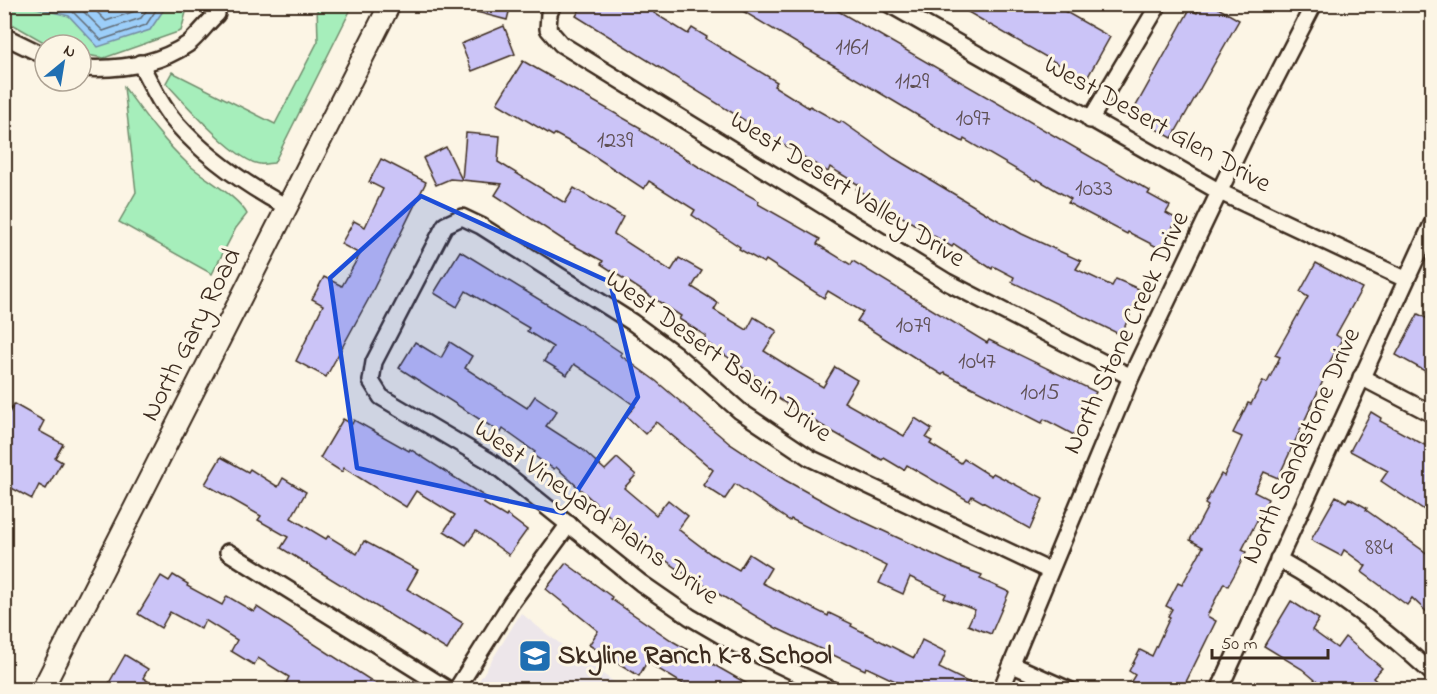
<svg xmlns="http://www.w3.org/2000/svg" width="1437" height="694" viewBox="0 0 1437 694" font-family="'Indie Flower',sans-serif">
<rect width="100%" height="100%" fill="#fcf5e5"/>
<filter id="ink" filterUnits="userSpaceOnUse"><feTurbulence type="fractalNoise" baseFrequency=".0167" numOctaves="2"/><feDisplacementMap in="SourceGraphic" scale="12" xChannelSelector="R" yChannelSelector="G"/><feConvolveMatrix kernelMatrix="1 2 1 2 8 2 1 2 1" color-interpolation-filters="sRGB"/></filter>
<g filter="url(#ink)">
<!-- built -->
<path fill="#ede6ea" d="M521,613l27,22 76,54h-150z"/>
<!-- green -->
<g fill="#a6eebb" stroke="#708c6c" stroke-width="1.5">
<path d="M5,5h183l-7,26 -77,27 -23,-4v-9h-32l-44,-25z"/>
<path d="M317,5h36l-79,158c-4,0 -10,2 -14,1 -24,-2 -77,-63 -94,-81l6,-11 103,52 43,-83z"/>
<path d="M124,87c20,27 39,54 63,76 17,16 50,32 60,51l-11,14 -24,46 -93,-52 17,-30z"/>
</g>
<!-- water -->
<path fill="#9ccef9" stroke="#758ca1" stroke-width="1.5" d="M25,5l142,-1v1l-17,25 -52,17 -29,-31z"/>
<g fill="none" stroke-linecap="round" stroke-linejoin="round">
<!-- shore -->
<g stroke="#626c76" stroke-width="1.5">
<path d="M49,4l23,7 29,29 45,-15 14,-21"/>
<path d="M76,4l27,27 38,-13 10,-14"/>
<path d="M89,4l17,17 29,-10 5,-7"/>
</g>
</g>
<!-- building -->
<g fill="#cbc4f7" stroke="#3b2a1e" stroke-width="1.5">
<path d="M465,4h46l-4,16 -42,-11z"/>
<path d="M583,4h76l-5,9 34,21 4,-6 15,9 -1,2 71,43 -3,4 35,22 1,-2 30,17 1,-2 53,37 95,57 33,19 59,27 -5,8 36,17 4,-7 25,11 -20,45 -109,-53 2,-5 -21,-11 -1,3 -38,-25 -2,3 -96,-58 3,-4 -29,-18 -2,5 -252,-156z"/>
<path d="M731,4h95l324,187 -2,3 22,12 -4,7 11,6 -16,30 -33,-17 -1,2 -59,-31 3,-4 -34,-20 -1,2 -72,-42 -1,3 -16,-9z"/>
<path d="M954,4h98l58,33 -24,43z"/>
<path d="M1202,4h9l28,16 -67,118 -41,-23 59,-106 7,4z"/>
<path d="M504,26l11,28 -43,17 -11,-27z"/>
<path d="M523,61l118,67 -1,2 59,37 60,34 -1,3 62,35 -3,5 34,21 2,-4 134,82 2,-3 107,52 -22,43 -30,-16 -2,4 -98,-50 -2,2 -85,-54 6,-9 -35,-21 -4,7 -58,-38 -2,3 -25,-14 1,-2 -48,-32 3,-5 -46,-29 -5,8 -59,-39 -30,-16 -2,2 -56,-33z"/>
<path d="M466,133l34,3 -2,26 67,41 9,-15 49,29 -9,17 57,37 8,-13 23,13 -10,16 26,16 -4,7 33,20 7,-13 23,14 -13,20 32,20 27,16 12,-20 22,13 -13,22 60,34 11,-18 17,11 -6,9 6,3 -2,3 31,19 3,-4 27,17 2,-3 50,26 -13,30 -58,-33 -3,5 -62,-36 -3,5 -20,-12 -2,2 -82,-47 -48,-32 3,-5 -52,-36 3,-4 -27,-17 2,-3 -80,-52 2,-3 -38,-20 -70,-46 7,-11 -40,-4z"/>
<path d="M446,147l16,33 -12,-1 -14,6 -13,-27z"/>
<path d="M381,159l45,23 -58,118 -42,77 -30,-16 27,-56 -11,-6 12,-22 18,9 18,-32 -19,-10 13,-23 11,6 18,-38 -14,-7z"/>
<path d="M460,251l116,71 46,31 -2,2 36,26 74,63 55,36 56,31 117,55 24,9 -2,4 29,13 -18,42 -23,-9 7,-15 -31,-12 2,-4 -36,-17 -7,17 -24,-11 8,-17 -96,-47 -1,2 -55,-37 -10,15 -22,-14 10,-15 -57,-48 -11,12 -19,-18 9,-10 -35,-25 -26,-17 -7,11 -23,-14 9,-14 -26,-16 2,-3 -63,-37 -9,16 -23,-14z"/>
<path d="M1316,263l46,25 -26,47 6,4 -17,32 2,1 -49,106 -14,-6 -10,20 14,7 -26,51 4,2 -9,18 -9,16 -4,-3 -17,33 9,5 -34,69h-40l-12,-7 5,-8 -6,-4 11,-21 12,6 18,-39 -2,-1 4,-7 -6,-3 12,-23 4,2 21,-38 -13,-7 18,-34 -3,-2 16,-30 3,2 18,-39 -9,-4 15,-30 3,1 12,-23 4,2 13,-26 -5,-2 33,-58 -8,-5z"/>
<path d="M1418,314l14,7v54l-36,-20z"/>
<path d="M415,342l26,16 9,-16 22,14 -7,12 62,40 8,-12 22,15 -11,15 36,23 23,21 12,-12 19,17 -12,13 32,27 12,-15 20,16 -10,13 33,25 28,16 10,-16 22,14 -9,15 66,33 1,-3 23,11 -1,2 63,32 8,-18 24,12 -7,16 45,22h-70l-48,-23 -1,3 -89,-42 -91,-54 -56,-40 -73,-67 -2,2 -21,-14 2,-3 -32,-23 -2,4 -102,-65z"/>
<path d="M14,404l30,17 -5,10 24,13 -8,14 7,4 -16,27 -7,-4 -7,14 -28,-15v-73l5,2z"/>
<path d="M1371,412l10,6 -1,3 52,28v66l-51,-34 7,-10 -38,-20z"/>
<path d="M343,419l9,5 2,-4 55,31 1,-2 77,49 -4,5 23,14 1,-2 20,15 -18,25 -33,-24 -10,14 -22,-14 11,-16 -39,-24 -10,16 -62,-39 -2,4 -22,-14z"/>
<path d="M221,457l27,15 2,-3 28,18 5,-9 23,14 -15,26 35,21 2,-3 29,18 7,-13 54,29 -11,19 56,34 -16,27 -166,-102 7,-11 -30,-17 3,-4 -56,-32z"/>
<path d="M1336,496l10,6 3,-4 18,10 -1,2 66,47v60l-20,-19 -5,7 -45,-33 4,-6 -22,-16 -3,6 -30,-16z"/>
<path d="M566,563l46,34 -1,2 63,43 84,48h-65l-46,-28 -8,14 -50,-31 9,-14 -52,-42z"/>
<path d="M173,575l15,9 -1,2 35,19 5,-9 27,16 3,-5 129,83h-89l-11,-7 3,-6 -31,-19 -4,7 -23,-14 6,-11 -32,-20 -4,9 -31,-17 -9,16 -23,-14 23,-38 8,5z"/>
<path d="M1291,601l28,18 -7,11 25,18 8,-11 37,31 -9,10 13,12h-59l-25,-21 -38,-23z"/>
<path d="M125,655l23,14 -5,9 19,12h-57z"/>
</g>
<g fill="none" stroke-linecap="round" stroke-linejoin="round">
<!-- minor casing -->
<g stroke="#3b2a1e" stroke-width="20">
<g id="minor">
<path d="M553,4l-4,10 -1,15 13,15 386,238 184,95"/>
<path d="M889,4l331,188 185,87"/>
<path d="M4,36l41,20"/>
<path d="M140,63c11,21 21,43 36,60 31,35 70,62 111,84"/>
<path d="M81,68c36,2 76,-3 107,-24 10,-8 19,-21 29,-30l-10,-10"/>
<path d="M1090,120l69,-116"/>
<path d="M1361,377l71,37"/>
<path d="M228,552l221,138"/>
<path d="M1278,559c59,33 105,69 154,114"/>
<path d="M1013,665l56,25"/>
<path d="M456,690l55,-87 58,-79"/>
<path d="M832,690l-94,-45 -48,-28 -49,-34 -150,-121 -110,-65 -10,-16 3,-19 71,-137 17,-8 19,9 151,96 42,31 66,58 70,47 240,113"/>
<path d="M1001,690l130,-313 113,-237 70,-136"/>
<path d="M1219,690l213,-466"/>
</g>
</g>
<!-- major casing -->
<g stroke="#3b2a1e" stroke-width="24">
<path id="major" d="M42,690l348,-686"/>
</g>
<!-- minor -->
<use href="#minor" stroke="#fcf5e5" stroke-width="15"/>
<!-- major -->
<use href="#major" stroke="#fcf5e5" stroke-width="20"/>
</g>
</g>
<!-- marked area -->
<path fill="#1d4ed8" fill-opacity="0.2" stroke="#1d4ed8" stroke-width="4.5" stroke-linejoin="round" d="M421,196l189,86 28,115 -75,116 -206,-45 -27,-190z"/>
<!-- icons -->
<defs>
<g id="school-square" transform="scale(1.725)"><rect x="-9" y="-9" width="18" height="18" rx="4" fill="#1f6fb2" stroke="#fcf5e5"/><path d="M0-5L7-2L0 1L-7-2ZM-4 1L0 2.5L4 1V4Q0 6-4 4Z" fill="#fff"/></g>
</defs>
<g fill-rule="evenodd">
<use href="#school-square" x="535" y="656"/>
</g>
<g text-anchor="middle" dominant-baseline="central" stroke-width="6" stroke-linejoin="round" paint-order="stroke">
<!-- number labels -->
<g font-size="24" fill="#5f5054">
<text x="852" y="48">1161</text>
<text x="912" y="82">1129</text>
<text x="973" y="119">1097</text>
<text x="615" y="141">1239</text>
<text x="1094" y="189">1033</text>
<text x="913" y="326">1079</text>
<text x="977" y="362">1047</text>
<text x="1040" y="393">1015</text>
<text x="1379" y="548">884</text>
</g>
<!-- street labels -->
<g font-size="27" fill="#3b2a1e" stroke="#fcf5e5">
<text transform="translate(1157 125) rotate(29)">West Desert Glen Drive</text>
<text transform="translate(847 190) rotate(32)">West Desert Valley Drive</text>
<text transform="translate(1127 333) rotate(-65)">North Stone Creek Drive</text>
<text transform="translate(192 335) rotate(-63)">North Gary Road</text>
<text transform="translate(718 357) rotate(36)">West Desert Basin Drive</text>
<text transform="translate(1302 446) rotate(-66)">North Sandstone Drive</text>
<text transform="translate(596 513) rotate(36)">West Vineyard Plains Drive</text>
</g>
<!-- poi labels -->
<g font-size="27" font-weight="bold" fill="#3b2a1e" stroke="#fcf5e5" text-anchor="start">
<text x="558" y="656">Skyline Ranch K-8 School</text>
</g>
</g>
<!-- margin -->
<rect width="1437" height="694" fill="none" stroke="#fcf5e5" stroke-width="24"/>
<rect x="12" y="12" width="1413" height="670" fill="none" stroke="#3b2a1e" stroke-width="2" filter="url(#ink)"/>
<!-- north arrow -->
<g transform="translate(63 63) rotate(30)"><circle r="28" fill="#fcf5e5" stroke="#afa495" stroke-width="1.5"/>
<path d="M0-4.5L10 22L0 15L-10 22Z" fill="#1f6fb2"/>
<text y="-9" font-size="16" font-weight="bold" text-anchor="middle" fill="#3b2a1e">N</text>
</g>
<!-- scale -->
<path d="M1212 649v9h116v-9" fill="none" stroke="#3b2a1e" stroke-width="3"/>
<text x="1221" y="649" font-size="18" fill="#3b2a1e" stroke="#fcf5e5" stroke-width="4.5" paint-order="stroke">50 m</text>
</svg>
